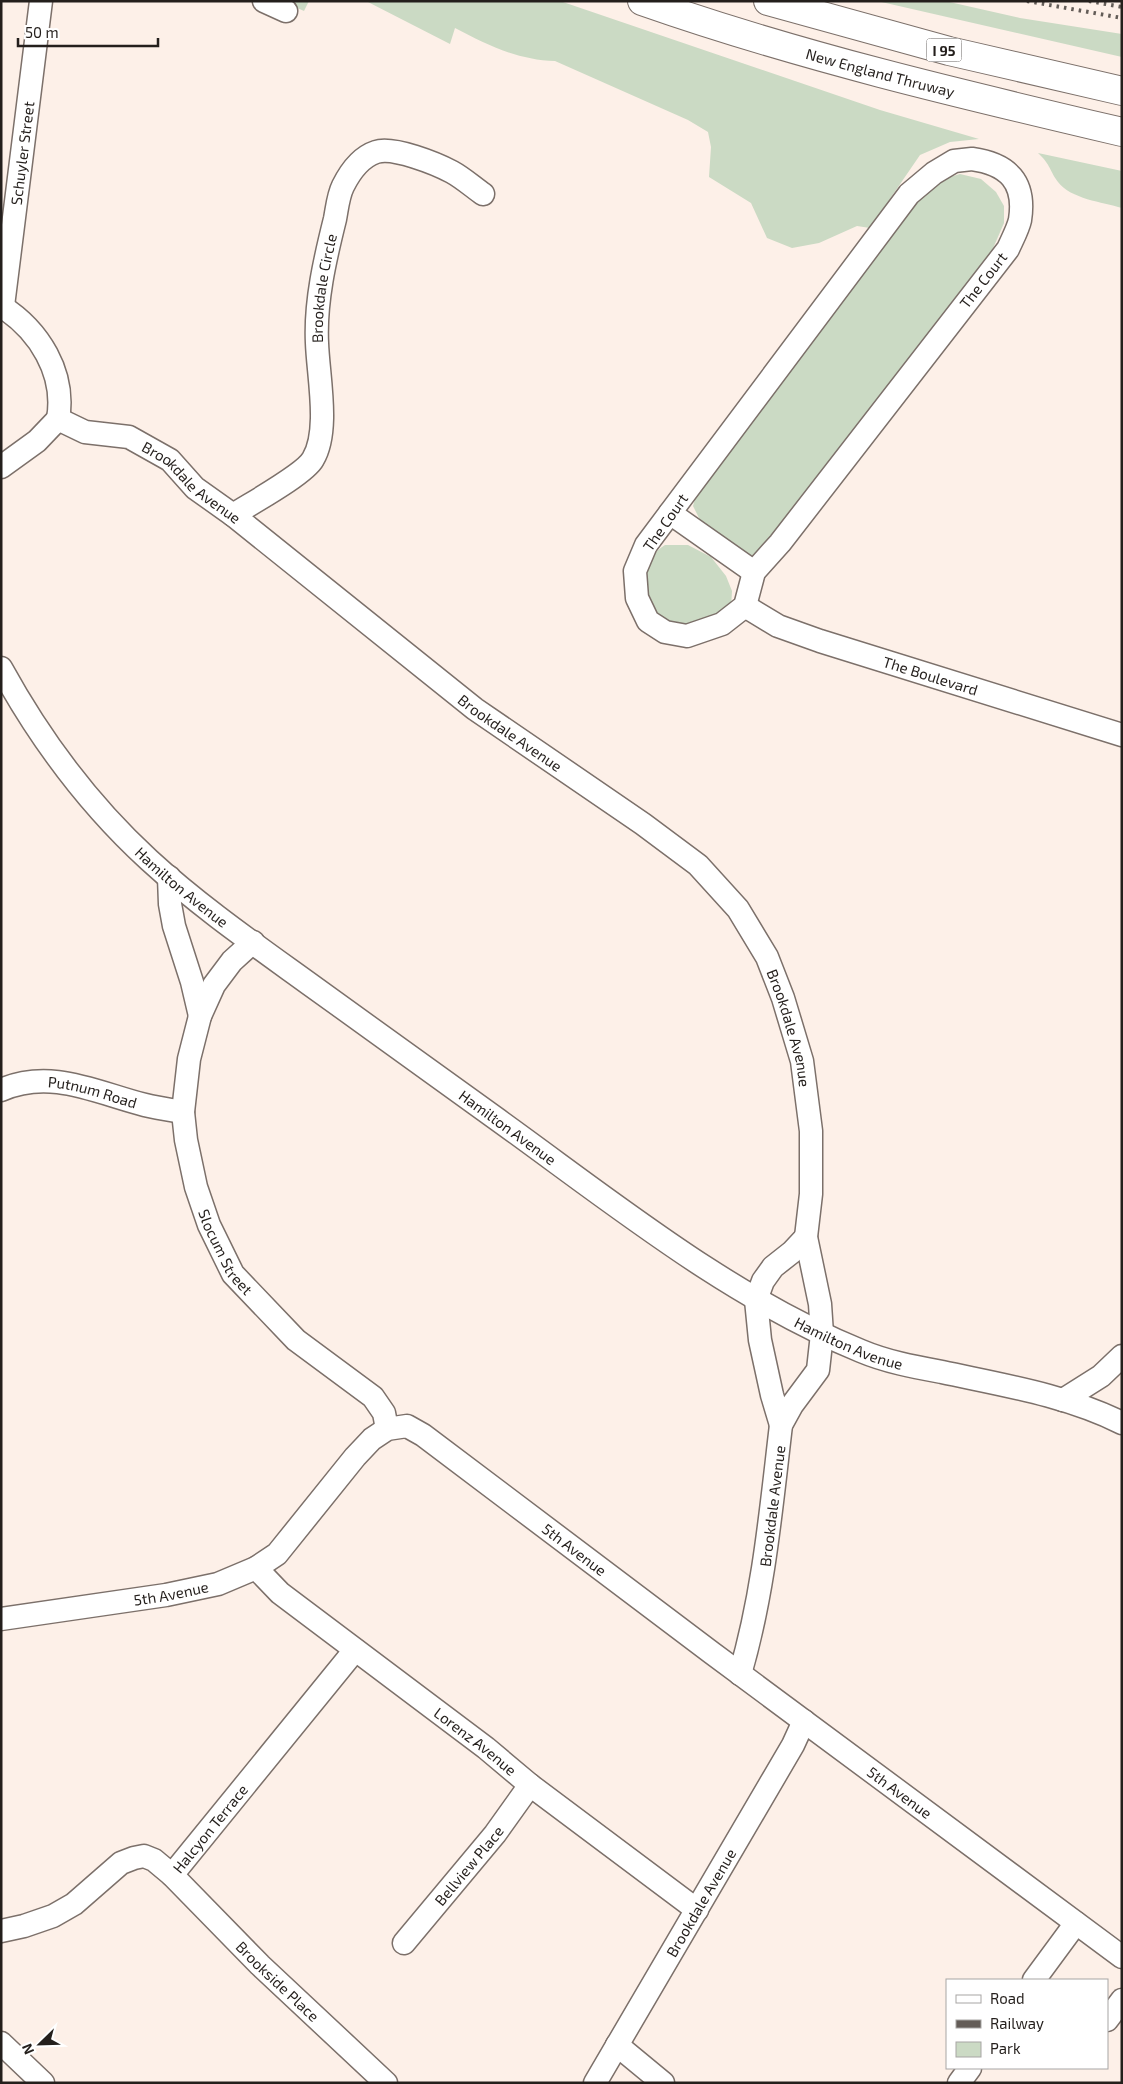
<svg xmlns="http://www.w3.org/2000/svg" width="1123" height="2084" viewBox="0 0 1123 2084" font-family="'Exo 2',sans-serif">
<rect width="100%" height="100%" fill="#fdf0e8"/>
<!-- green -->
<g fill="#cbdac4">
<path d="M282,1h27l-5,10z"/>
<path d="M366,1h194l320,109 99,29 -29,3 -30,13 -50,73 -13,-2 -38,17 -27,5 -25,-10 -16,-35 -42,-26 2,-30 -3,-15 -20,-12 -133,-59c-37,-1 -68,-16 -100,-33l-5,16z"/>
<path d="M877,1h68l75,17 102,16v23z"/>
<path d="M1038,153l84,18v37c-20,-6 -51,-9 -64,-26 -9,-12 -7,-17 -20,-29z"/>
<path d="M960,174l21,5 15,13 8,14v17l-13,30 -234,302 -10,1 -10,-4 -37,-32 -7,-14 4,-14 233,-306 13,-7z"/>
<path d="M665,545h23l23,12 15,19 6,15 -1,17c-19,9 -50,27 -70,11 -7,-5 -12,-15 -18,-21 3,-26 -1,-38 22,-53z"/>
</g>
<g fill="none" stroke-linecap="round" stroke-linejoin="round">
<!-- minor casing -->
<g stroke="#7c706a" stroke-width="25">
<g id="minor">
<path d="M264,1l22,10"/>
<path d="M972,159c36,5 54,23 48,61 -2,9 -8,20 -12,29l-228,294 -26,29 -9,34 -23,18 -35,12 -22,-4 -17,-11 -11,-23 -2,-27 11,-26 263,-351 25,-21 20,-12z"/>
<path d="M1,306c38,24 65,67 57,113"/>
<path id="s1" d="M3,306l38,-305"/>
<path id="s2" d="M58,419l27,13 44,5 41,23 25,28 38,27 242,194 168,115 55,41 40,44 29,48 16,41 19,63 9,70v63l-5,43 14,67 2,30 -4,36 -26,35 -11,20c-10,84 -17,167 -41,249"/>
<path d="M1,467l36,-26 21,-22"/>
<path d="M670,513l84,59"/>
<path id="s3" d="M233,515c17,-11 72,-41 80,-56 17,-28 5,-84 4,-116 -2,-41 8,-84 18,-124 2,-10 3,-23 8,-33 7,-14 18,-29 33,-34 17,-6 61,12 76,20 11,6 21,15 31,22"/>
<path id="s4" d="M745,606l33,20 42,15 302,94"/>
<path id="s5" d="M1,668c39,71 88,137 148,192 49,45 105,84 159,123 62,44 124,89 186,134 117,84 233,179 367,234 26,11 54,16 81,21 60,13 124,23 180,51"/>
<path d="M169,877l1,27 4,22 18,56 8,34"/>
<path id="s6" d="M253,942l-21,19 -18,24 -14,31 -11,43 -6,53 3,28 10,47 13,38 24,49 63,66 77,57 11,16 3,16"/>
<path id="s7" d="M1,1090c50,-22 96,3 144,15 12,3 26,5 38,7"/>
<path d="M1063,1400l38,-24 21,-20"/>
<path d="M781,1425l-9,-30 -12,-55 -4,-40 7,-19 10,-14 19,-15 14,-15"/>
<path id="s8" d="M256,1568l24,25 206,155 44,37 167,125"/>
<path id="s9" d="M1,1619l165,-24 52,-11 38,-16 21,-14 78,-97 17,-18 15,-10 20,-3 16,9 289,218 410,304"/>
<path id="s10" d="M172,1875l183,-225"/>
<path id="s11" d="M1,1931l23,-5 29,-10 21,-12 47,-41 13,-5 10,-2 10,4 18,15 88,90 126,118"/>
<path id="s12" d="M404,1943l91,-109 35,-49"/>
<path d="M1034,1980l42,-57"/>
<path d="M1107,2020l15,-20"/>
<path d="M1,2043l42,40"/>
<path d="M617,2045l46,38"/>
<path id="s13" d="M595,2083l198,-338 11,-24"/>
<path d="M959,2083l11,-15"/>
</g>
</g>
<!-- highway casing -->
<g stroke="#7c706a" stroke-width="30">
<g id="highway">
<path id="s14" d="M642,1c157,55 318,93 480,131"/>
<path d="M768,1l181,50 173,40"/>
</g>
</g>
<!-- minor -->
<use href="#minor" stroke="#fff" stroke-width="22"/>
<!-- highway -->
<use href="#highway" stroke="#fff" stroke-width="28"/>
<!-- rail -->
<g stroke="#635c57" stroke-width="4" stroke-dasharray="2.5 5" stroke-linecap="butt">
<path d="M1027,1l95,17"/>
<path d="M1089,1l33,6"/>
</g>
</g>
<g text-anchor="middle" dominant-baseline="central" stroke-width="5" stroke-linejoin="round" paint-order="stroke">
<!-- shield labels -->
<rect fill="#fff" stroke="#666260" stroke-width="1" x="926.5" y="38.5" width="35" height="23" rx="4"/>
<g font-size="14" font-weight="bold" fill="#241f1c">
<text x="944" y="50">I 95</text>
</g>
<!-- street labels -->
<g font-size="15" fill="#241f1c" stroke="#fff">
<text stroke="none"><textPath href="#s14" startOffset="249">New England Thruway</textPath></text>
<text stroke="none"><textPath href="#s1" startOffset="154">Schuyler Street</textPath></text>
<text transform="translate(983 280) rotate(-52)">The Court</text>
<text stroke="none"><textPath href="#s3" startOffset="271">Brookdale Circle</textPath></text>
<text stroke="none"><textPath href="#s2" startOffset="152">Brookdale Avenue</textPath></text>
<text transform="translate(665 522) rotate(-55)">The Court</text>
<text stroke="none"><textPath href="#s4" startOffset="199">The Boulevard</textPath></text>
<text stroke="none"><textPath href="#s2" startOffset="558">Brookdale Avenue</textPath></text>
<text stroke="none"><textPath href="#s5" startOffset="286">Hamilton Avenue</textPath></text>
<text stroke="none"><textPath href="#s2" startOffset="978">Brookdale Avenue</textPath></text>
<text stroke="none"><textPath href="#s7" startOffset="94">Putnum Road</textPath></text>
<text stroke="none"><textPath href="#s5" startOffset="691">Hamilton Avenue</textPath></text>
<text stroke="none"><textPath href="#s6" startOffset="338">Slocum Street</textPath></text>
<text stroke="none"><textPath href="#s5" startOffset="1096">Hamilton Avenue</textPath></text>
<text transform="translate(772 1506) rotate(-83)">Brookdale Avenue</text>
<text stroke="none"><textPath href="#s9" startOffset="682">5th Avenue</textPath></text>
<text stroke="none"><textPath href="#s9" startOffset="172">5th Avenue</textPath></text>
<text stroke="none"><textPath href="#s8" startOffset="280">Lorenz Avenue</textPath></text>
<text stroke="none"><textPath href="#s9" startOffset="1088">5th Avenue</textPath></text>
<text stroke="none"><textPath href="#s10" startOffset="60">Halcyon Terrace</textPath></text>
<text stroke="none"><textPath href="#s12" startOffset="101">Bellview Place</textPath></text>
<text stroke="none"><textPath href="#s13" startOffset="209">Brookdale Avenue</textPath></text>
<text stroke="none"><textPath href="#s11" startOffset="349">Brookside Place</textPath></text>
</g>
</g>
<!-- border -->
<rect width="1123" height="2084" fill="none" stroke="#241f1c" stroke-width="5"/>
<!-- legend -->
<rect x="946" y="1979" width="162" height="90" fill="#ffffff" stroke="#a7a5a4"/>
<rect x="956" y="1995" width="25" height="8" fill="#ffffff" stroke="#a7a5a4"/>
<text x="990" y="2004" font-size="15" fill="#241f1c">Road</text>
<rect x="956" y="2020" width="25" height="8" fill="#635c57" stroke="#a7a5a4"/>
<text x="990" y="2029" font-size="15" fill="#241f1c">Railway</text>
<rect x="956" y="2042" width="25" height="15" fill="#cbdac4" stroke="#a7a5a4"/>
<text x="990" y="2054" font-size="15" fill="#241f1c">Park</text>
<!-- north arrow -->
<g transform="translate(40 2044) rotate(247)" stroke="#ffffff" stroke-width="4" paint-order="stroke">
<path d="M0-4L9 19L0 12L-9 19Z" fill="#241f1c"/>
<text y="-8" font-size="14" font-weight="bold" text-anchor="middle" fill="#241f1c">N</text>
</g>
<!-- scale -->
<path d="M18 38v8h140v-8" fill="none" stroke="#241f1c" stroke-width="2.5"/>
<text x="25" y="38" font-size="15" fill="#241f1c" stroke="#ffffff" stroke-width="4" paint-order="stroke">50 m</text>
</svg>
